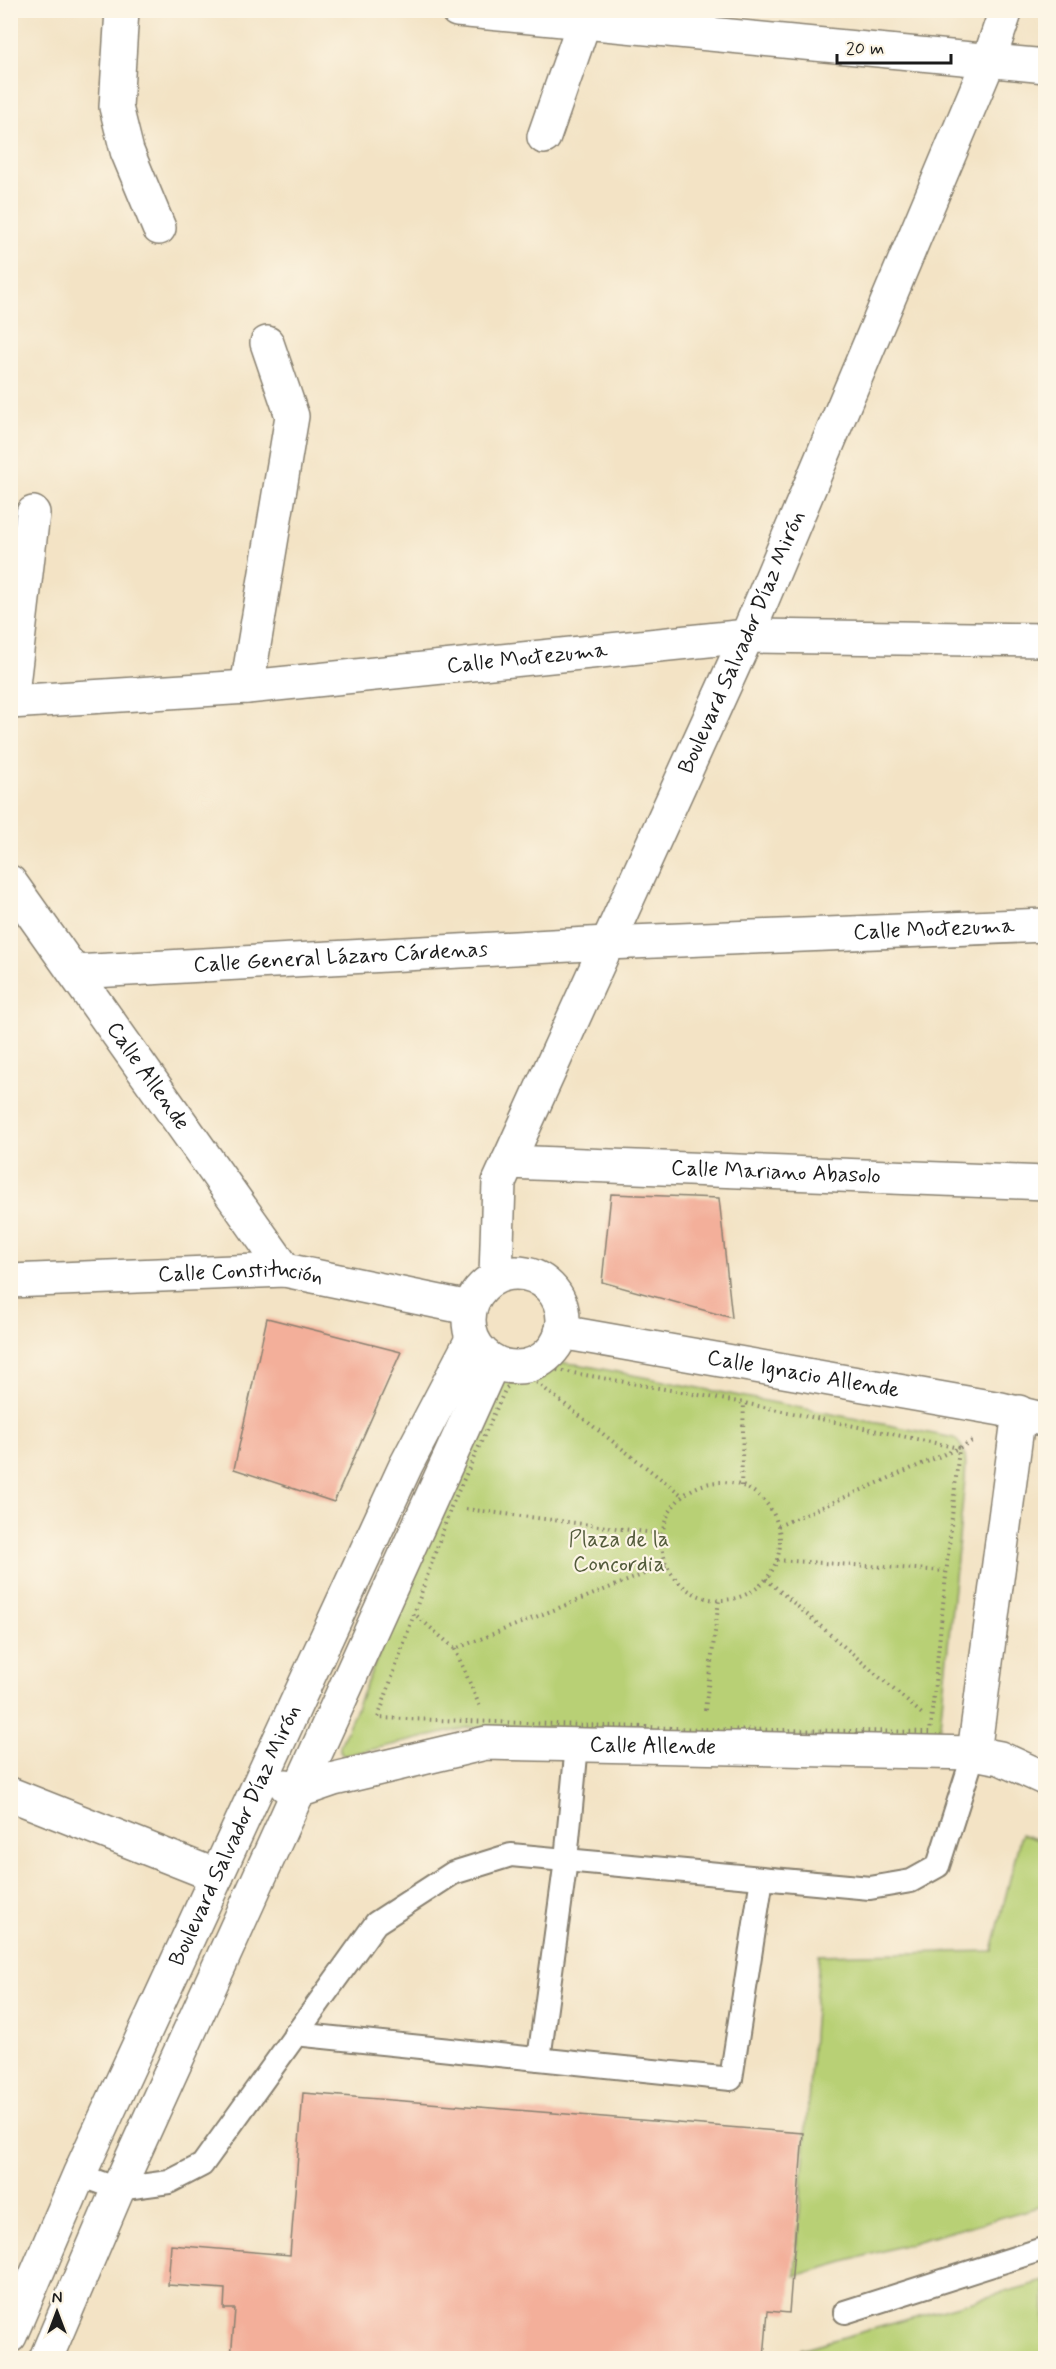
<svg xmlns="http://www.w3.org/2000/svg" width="1056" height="2369" viewBox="0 0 1056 2369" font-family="Mynerve,sans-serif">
<rect width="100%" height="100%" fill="#fcf5e5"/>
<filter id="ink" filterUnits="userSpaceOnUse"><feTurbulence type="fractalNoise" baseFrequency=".0167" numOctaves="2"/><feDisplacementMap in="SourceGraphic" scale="12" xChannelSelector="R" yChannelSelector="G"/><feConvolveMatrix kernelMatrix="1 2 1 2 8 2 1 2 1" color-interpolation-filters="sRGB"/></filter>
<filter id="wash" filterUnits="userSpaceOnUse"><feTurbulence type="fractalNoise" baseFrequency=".008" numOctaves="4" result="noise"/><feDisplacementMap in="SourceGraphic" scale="24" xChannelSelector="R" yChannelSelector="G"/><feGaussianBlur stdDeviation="1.35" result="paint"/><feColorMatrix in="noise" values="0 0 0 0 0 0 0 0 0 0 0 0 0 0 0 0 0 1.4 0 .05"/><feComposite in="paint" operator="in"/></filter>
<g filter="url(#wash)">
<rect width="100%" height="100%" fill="#f3e3c5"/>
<!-- green -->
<g fill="#b8d075" stroke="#6a7648" stroke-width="1.5">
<path d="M531,1359l51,6 372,73c14,12 12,23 11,41l-25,246 -3,9 -10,7 -457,-14 -127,29 -3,-5v-5l126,-298 35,-74 11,-9z"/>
<path d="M1021,1834l24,8v363l-250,71 24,-321 173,-4z"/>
<path d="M1045,2281v77h-248l4,-9z"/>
</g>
<g id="blocks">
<!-- building -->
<g fill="#f3af9a">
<path d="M611,1194l108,4 13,120 -130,-36z"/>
<path d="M267,1318l134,34 -67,150 -100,-33z"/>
<path d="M303,2093l500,40 -14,180 -21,-2 -4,47h-533l4,-49h-11l1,-20 -57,-4 3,-40 119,10z"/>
</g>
</g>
</g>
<g filter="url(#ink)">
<use href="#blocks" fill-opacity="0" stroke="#888070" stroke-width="1.5"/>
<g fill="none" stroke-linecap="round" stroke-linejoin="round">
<!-- lane casing -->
<g stroke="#888070" stroke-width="26">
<g id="lane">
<path d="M295,2034l436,45 31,-201"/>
<path d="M539,2059l27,-199 11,-115"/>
<path d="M79,2175l39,14 51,-7 33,-17 174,-242 77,-50 58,-18 359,33 41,-7 27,-15 36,-113"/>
<path d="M845,2312l201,-64"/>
</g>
</g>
<!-- street casing -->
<g stroke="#888070" stroke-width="36">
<g id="street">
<path d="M122,10l-6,97 11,44 32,77"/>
<path d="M457,10l589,56"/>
<path d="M544,137l40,-115"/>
<path d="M247,687l45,-271 -25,-73"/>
<path id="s1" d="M10,702l237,-15 500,-51 299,4"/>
<path d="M11,702l22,-189"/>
<path id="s2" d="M10,882l275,388"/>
<path id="s3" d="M74,972l533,-29 439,-18"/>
<path id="s4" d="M508,1162l538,21"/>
<path id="s5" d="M496,1276l3,-94 248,-546 242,-576 17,-50"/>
<path id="s6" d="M10,1281l275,-11 184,38"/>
<path d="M974,1753l45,-341"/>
<path d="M10,1794l207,82"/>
</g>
</g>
<!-- primary casing -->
<g stroke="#888070" stroke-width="36">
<g id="primary">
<circle cx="516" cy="1320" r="47"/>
<path id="s7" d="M561,1332l440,77 45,11"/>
<path id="s8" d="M286,1786l13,5 35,-12 152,-36 488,10 26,5 46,21"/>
<path id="s9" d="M10,2336l69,-161 327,-710 66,-126"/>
<path d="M46,2358l72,-169 375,-827"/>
</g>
</g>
<!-- path -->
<g stroke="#888070" stroke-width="4" stroke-dasharray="1.5 4.5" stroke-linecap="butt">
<path d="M551,1369l193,34 215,45 -29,284 -227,-3 -325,-11 73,-211 55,-119 19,-14z"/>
<path d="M527,1375l156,121"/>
<circle cx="721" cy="1541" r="59"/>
<path d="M741,1486l3,-83"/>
<path d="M466,1509l196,25"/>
<path d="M778,1526l181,-78 13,-7"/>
<path d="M777,1560l168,11"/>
<path d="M766,1579l156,135"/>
<path d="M417,1616l38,33 212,-84"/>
<path d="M455,1649l26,60"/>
<path d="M705,1710l14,-110"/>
</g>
<!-- lane -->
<use href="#lane" stroke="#fff" stroke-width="22"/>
<!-- street -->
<use href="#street" stroke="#fff" stroke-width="33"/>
<!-- primary -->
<use href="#primary" stroke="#fff" stroke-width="33"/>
</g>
</g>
<g text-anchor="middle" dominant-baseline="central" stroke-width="4.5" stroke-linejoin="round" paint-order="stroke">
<!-- street labels -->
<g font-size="22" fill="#1c1c1c" stroke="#fcf5e5">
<text stroke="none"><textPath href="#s5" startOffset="686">Boulevard Salvador Díaz Mirón</textPath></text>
<text stroke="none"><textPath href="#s1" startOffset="519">Calle Moctezuma</textPath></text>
<text stroke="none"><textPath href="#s3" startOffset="861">Calle Moctezuma</textPath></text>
<text stroke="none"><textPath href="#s3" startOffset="267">Calle General Lázaro Cárdenas</textPath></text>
<text stroke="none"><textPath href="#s2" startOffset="238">Calle Allende</textPath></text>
<text stroke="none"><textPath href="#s4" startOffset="268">Calle Mariano Abasolo</textPath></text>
<text stroke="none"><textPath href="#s6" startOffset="231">Calle Constitución</textPath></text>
<text stroke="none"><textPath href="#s7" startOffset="246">Calle Ignacio Allende</textPath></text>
<text stroke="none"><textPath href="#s8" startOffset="374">Calle Allende</textPath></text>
<text stroke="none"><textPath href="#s9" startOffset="549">Boulevard Salvador Díaz Mirón</textPath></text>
</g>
<!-- park labels -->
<g font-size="22" fill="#535b3b" stroke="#fcf5e5">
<text x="619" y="1540">Plaza de la<tspan x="619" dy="25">Concordia</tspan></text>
</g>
</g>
<!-- margin -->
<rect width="1056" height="2369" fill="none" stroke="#fcf5e5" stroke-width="36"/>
<!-- north arrow -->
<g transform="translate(57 2312)" stroke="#fcf5e5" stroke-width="4.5" paint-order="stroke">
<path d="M0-4.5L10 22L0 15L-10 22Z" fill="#1c1c1c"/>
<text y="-9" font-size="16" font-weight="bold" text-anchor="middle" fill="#1c1c1c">N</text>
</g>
<!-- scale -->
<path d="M837 54v9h114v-9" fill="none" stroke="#1c1c1c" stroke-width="3"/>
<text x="846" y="54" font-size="18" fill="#1c1c1c" stroke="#fcf5e5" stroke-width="4.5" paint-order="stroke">20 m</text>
</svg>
